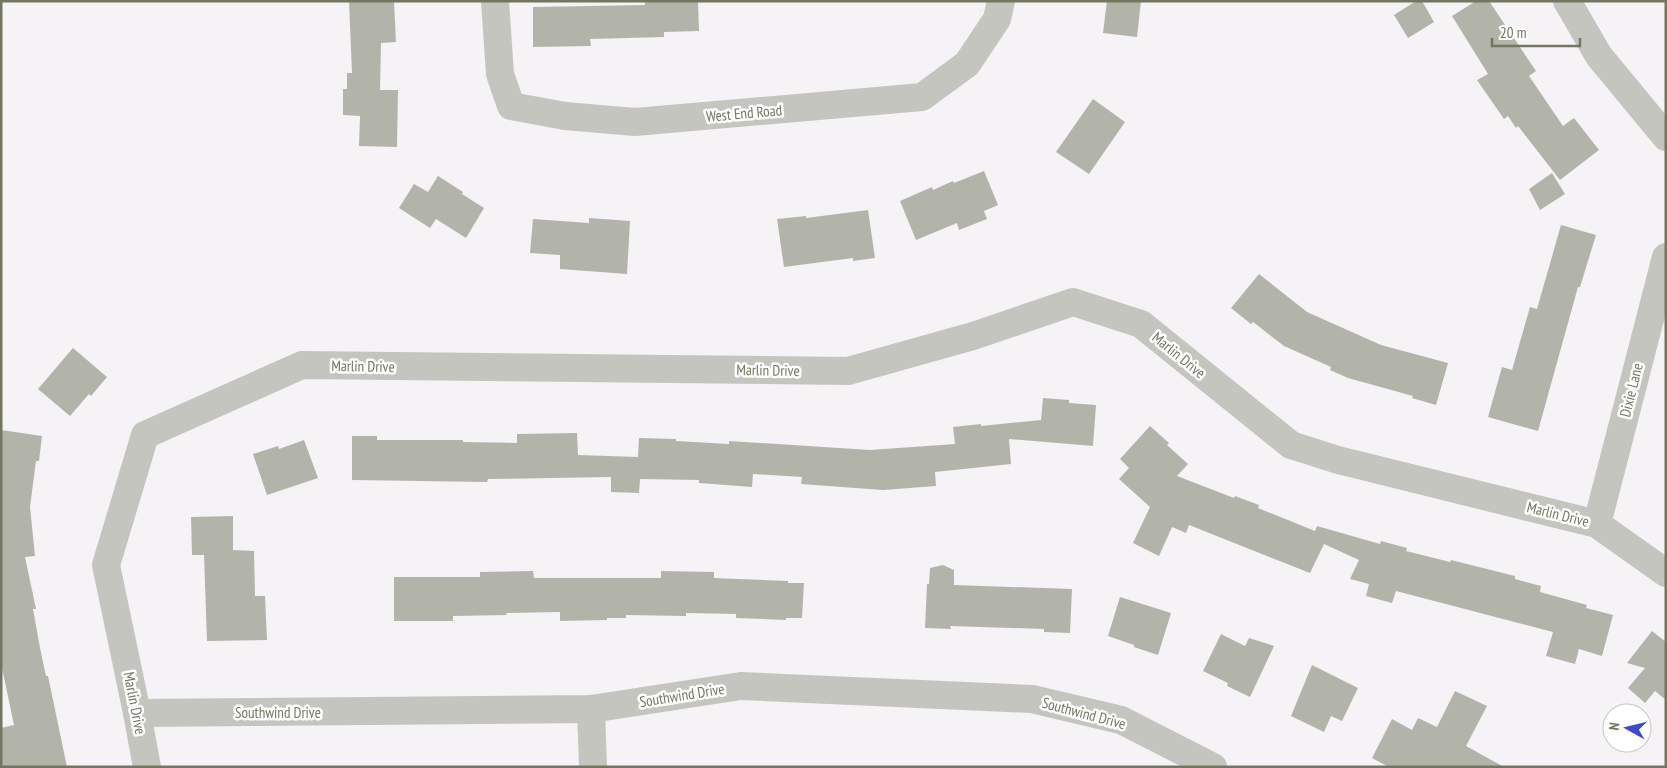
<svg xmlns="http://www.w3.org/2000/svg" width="1667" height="768" viewBox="0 0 1667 768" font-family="'PT Sans Narrow',sans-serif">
<rect width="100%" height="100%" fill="#f5f3f6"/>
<!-- building -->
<g fill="#b3b4a9">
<path d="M349,1h45l2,41 -15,1 -1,47h18l-1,57 -38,-1 1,-30 -17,-1v-26h4v-16h5z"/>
<path d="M645,1h53l1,30 -35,1v5l-74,2 1,7 -58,1v-40l112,-2z"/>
<path d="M1107,1h34l-4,36 -34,-4z"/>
<path d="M1416,1h6l12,21 -26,16 -14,-23z"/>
<path d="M1476,1h13l47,70 -7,5 34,50 11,-8 25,32 -39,30 -42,-54 -2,2 -8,-12 -4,3 -27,-39 11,-6 -36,-58z"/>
<path d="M1093,99l32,23 -36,52 -33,-22z"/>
<path d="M984,171l14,34 -14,6 3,8 -28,11 -2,-7 -41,17 -16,-39 32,-14 1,3 20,-9 1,2z"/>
<path d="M1552,173l13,21 -25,16 -11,-21z"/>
<path d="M438,176l25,16 -1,2 22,14 -18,30 -30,-19 -6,9 -31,-20 15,-24 14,8z"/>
<path d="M868,210l7,48 -22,3v-3l-69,9 -7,-48 29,-3v2z"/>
<path d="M589,218l41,3 -3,53 -67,-5v-14l-30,-2 3,-34 56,4z"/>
<path d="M1561,225l35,10 -16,52h-2l-40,144 -50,-14 14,-50 10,3 18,-63 7,2z"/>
<path d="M1259,274l48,38 74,33 67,18 -12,42 -24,-7 1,-2 -65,-18 -18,-8 1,-3 -47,-21 -31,-24 -2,2 -20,-16z"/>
<path d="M73,348l34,29 -16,19 -2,-2 -19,22 -32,-27z"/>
<path d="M1043,398l26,2v3l27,2 -3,41 -84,-7 2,25 -76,8 1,14 -53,4 -82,-6 1,-7 -49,-3 -1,13 -53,-4v-3l-59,-1 -1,14 -28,-1v-15l-123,2 -1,3 -135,-2v-44h25v4h86v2l54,1v-9l60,-1 1,22 60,2 1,-19 37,1v2l53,3v-3l141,9 85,-6 -2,-17 28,-3v2l60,-6z"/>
<path d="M1150,426l19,17 -2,2 21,19 -11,12 57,22 1,-2 24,9 -1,3 57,23 2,-5 63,18 1,-3 26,7 -1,3 44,11 1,-2 64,16v3l26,7 -1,6 47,13 -1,3 27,7 -11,41 -23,-7 -4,15 -29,-8 7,-24 -157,-41 -4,12 -26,-7 3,-12 -19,-5 9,-19 -35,-16 -14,29 -121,-48 -3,8 -14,-6 -13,29 -26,-13 17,-36 -31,-28 10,-11 -9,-9z"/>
<path d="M1,430l41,6 -3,25h-3l-6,46 5,49 -10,1 11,52h-3l7,39 6,28h2l19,91h-66v-39l13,-3 -13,-62z"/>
<path d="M304,440l14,38 -51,17 -14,-41 25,-8 1,3z"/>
<path d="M233,516v34l21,1 1,45h10l2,44 -60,1 -3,-86h-12l-1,-38z"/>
<path d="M943,565l11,5v15l118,4 -2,44 -26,-1v-3l-94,-3 1,3 -26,-1 2,-44h2l1,-16z"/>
<path d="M533,571l1,7h127v-7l53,1v6l74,3v2h16l-2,35h-16v2l-50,-2v-4l-50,-1v3l-60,-1v3h-19v2l-47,1v-9l-54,1 1,2 -54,1v5h-59v-44h86v-5z"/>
<path d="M1120,597l51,16 -13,42 -24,-8v-2l-26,-9z"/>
<path d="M1652,631l14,11v58l-11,-9 -10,12 -17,-15 17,-20 -18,-5z"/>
<path d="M1221,634l24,12 4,-8 25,8 -24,51 -23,-11 1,-3 -25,-12z"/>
<path d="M1312,665l46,23 -16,33 -11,-5 -7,16 -33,-16z"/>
<path d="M1455,691l32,15 -21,40 38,21h-115l-17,-9 20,-39 20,11 6,-12 19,9z"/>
</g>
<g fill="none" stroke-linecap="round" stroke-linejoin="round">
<!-- minor -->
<g stroke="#c4c5be" stroke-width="28">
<path d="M495,1l5,73 11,32 54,10 70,6 287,-25 45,-33 30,-45 4,-18"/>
<path d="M1567,1l32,55 67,81"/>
<path d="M1597,524l69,-267"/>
<path d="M591,709l2,58"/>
<path d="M137,713l454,-4 150,-23 291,13 89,21 92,47"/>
<path d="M147,767l-10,-54 -31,-148 39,-130 157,-70 546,6 125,-35 100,-34 68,22 150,121 47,15 259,64 69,49"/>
</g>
</g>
<g text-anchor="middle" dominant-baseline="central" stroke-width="5" stroke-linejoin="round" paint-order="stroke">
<!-- street labels -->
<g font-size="15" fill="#737660" stroke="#fff">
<text transform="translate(744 113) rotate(-5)">West End Road</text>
<text transform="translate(1179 355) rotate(39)">Marlin Drive</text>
<text transform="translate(363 366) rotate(1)">Marlin Drive</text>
<text transform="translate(768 370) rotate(1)">Marlin Drive</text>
<text transform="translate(1631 390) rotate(-76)">Dixie Lane</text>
<text transform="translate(1558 514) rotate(14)">Marlin Drive</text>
<text transform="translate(682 695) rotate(-9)">Southwind Drive</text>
<text transform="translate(135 703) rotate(79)">Marlin Drive</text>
<text x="278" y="712">Southwind Drive</text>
<text transform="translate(1084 713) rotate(15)">Southwind Drive</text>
</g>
</g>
<!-- border -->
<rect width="1667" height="768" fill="none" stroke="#737660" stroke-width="5"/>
<!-- north arrow -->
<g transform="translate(1627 728) rotate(278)"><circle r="24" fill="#ffffff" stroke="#c7c8bf"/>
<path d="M0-4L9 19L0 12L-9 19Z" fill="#3c4bce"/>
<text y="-8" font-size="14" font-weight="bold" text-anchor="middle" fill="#737660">N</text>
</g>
<!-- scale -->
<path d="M1492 38v8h88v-8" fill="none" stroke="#737660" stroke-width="2.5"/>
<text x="1500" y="38" font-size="15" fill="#737660" stroke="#ffffff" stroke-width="4" paint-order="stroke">20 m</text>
</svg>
